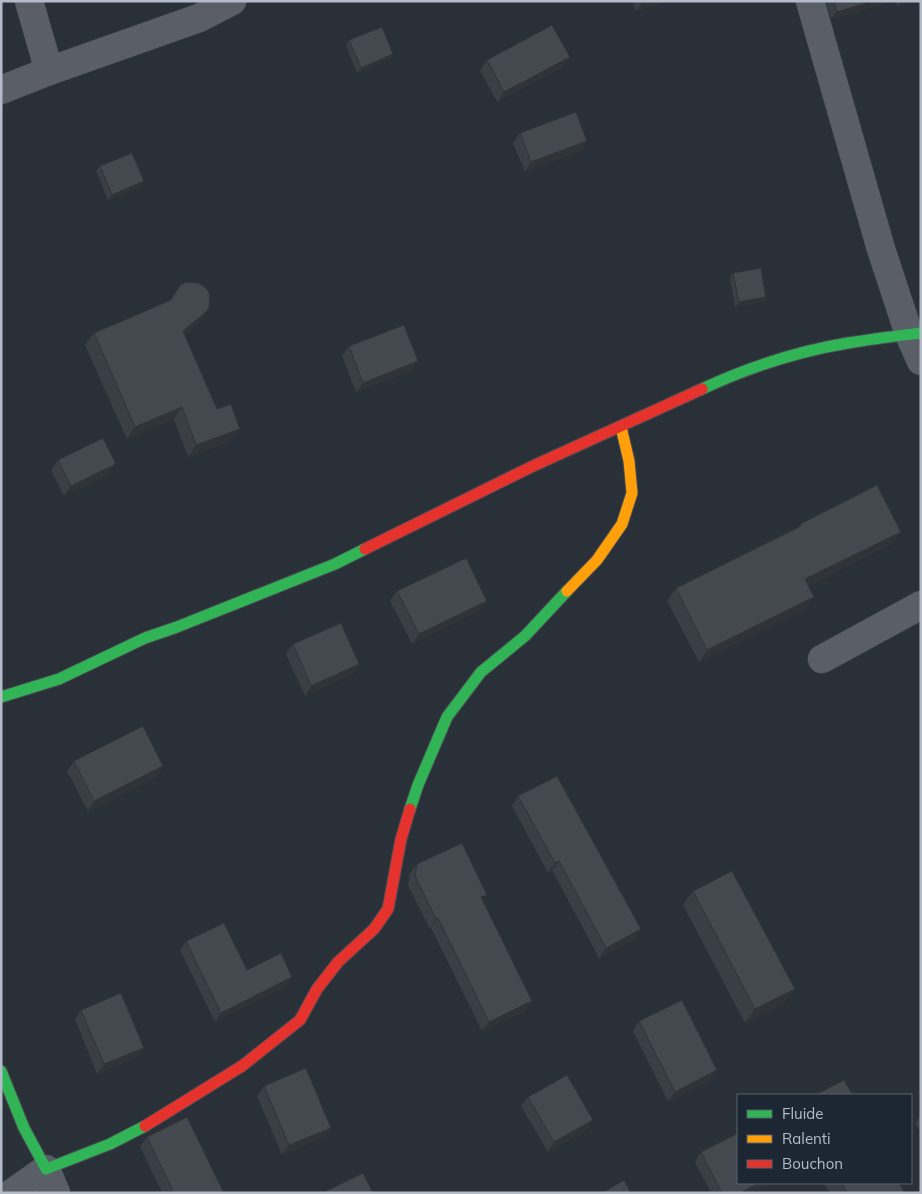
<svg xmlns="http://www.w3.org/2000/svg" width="922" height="1194" viewBox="0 0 922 1194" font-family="Mulish,sans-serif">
<rect width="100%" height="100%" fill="#2a3038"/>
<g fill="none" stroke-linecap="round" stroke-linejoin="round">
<!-- street casing -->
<g stroke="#484c53" stroke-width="29">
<g id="street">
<path d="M29,1l20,70"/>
<path d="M810,1l71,248 28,85 12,27"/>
<path d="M1,90l48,-19 150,-53 33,-17"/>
<path d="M822,659l99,-54"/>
<path d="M12,1193l34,-24 10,24"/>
</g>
</g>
<!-- fast casing -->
<g stroke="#484c53" stroke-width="13">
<g id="fast">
<path d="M702,389c45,-21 97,-38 146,-46 24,-4 49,-7 73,-10"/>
<path d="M1,697l58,-18 86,-41 32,-11 158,-63 30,-15"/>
<path d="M410,809l8,-24 29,-68 34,-45 44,-36 42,-45"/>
<path d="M1,1071l23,57 22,41 64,-25 35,-18"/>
</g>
</g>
<!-- slow casing -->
<g stroke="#484c53" stroke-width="13">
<path id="slow" d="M567,591l30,-31 25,-36 10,-31 -3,-32 -8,-34"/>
</g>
<!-- jam casing -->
<g stroke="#484c53" stroke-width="13">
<g id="jam">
<path d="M365,549l168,-83 169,-77"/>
<path d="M145,1126l97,-60 58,-46 17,-31 21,-27 36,-33 14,-20 13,-70 9,-30"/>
</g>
</g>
<!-- street -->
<use href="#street" stroke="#5a5e66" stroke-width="28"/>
<!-- fast -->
<use href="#fast" stroke="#30b455" stroke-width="11"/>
<!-- slow -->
<use href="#slow" stroke="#ff9f0a" stroke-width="11"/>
<!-- jam -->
<use href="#jam" stroke="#e5322d" stroke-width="11"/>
</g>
<!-- wall -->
<g fill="#3a3f45">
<path d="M632,1h34l-30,10z"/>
<path d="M826,1h68l-63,18z"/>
<path d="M896,1h20l-19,5z"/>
<path d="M349,40l44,14 -3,5 -33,14 -11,-28z"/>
<path d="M487,60l76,7 -66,35 -17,-32z"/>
<path d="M520,133l67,8 -6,10 -56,21 -12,-29z"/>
<path d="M100,166l41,20 -33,14 -12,-29z"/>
<path d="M733,273l33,24 -4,5 -27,5 -5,-29z"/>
<path d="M197,325l-13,10 33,74 23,20 -8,12 -44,16 -14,-38 -47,20 -42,-94 9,-12z"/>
<path d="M349,346l69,15 -7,10 -55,21 -14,-36z"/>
<path d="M58,460l51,14 -45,22 -13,-26z"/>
<path d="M800,524l92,20 -83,42 -3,23 -107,53 -32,-61 9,-13 121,-60z"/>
<path d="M397,591l83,19 -68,34 -22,-43z"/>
<path d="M293,644l66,20 -6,10 -48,22 -19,-42z"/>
<path d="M74,761l89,5 -6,10 -69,35 -21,-40z"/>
<path d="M518,796l123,133 -6,10 -36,19 -47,-88 -4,3 -36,-67z"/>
<path d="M417,864l66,36 49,101 -7,10 -43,20 -51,-103 -1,1 -22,-44 2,-12z"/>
<path d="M693,891l92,112 -40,20 -62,-118z"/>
<path d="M186,941l61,29 39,16 -71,36 -35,-72z"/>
<path d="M81,1010l56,47 -40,17 -22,-55z"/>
<path d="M639,1021l78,49 -7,10 -42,21 -35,-70z"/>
<path d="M264,1086l67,42 -7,9 -42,18 -25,-59z"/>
<path d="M528,1097l65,23 -7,10 -38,22 -27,-46z"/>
<path d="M921,1115v17l-6,-9z"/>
<path d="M147,1137l77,56h-62l-22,-47z"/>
<path d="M701,1152l37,31h28l-2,3 -12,7h-41l-16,-31z"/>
<path d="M824,1183h75l6,10h-75z"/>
</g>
<!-- shaded-wall -->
<g fill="#303338">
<path d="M644,1h22l-30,10 6,-9z"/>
<path d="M873,1h21l-63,18 6,-7z"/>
<path d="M901,1h15l-19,5z"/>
<path d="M393,54l-3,5 -33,14 4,-5z"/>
<path d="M570,57l-7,10 -66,35 7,-10z"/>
<path d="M587,141l-6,10 -56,21 6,-10z"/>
<path d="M144,181l-3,5 -33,14 4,-5z"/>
<path d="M766,297l-4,5 -27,5 4,-5z"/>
<path d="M209,308l-12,17 -23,17 9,-11z"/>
<path d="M418,361l-7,10 -55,21 7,-9z"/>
<path d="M182,407l-8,12 -47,20 8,-12z"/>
<path d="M240,429l-8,12 -44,16 8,-12z"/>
<path d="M116,464l-7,10 -45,22 7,-10z"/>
<path d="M901,532l-9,12 -95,48 8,-13z"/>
<path d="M814,597l-8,12 -107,53 8,-12z"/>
<path d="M487,601l-7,9 -68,34 7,-10z"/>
<path d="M359,664l-6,10 -48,22 6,-10z"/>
<path d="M163,766l-6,10 -69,35 6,-10z"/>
<path d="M559,861l-7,9 -4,3 7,-10z"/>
<path d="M438,918l-7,10 -1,1 6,-10z"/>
<path d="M641,929l-6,10 -36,19 7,-10z"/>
<path d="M292,977l-6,9 -71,36 6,-9z"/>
<path d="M795,989l-10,14 -40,20 10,-14z"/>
<path d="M532,1001l-7,10 -43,20 7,-9z"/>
<path d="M144,1048l-7,9 -40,17 7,-10z"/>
<path d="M717,1070l-7,10 -42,21 7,-9z"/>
<path d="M593,1120l-7,10 -38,22 6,-10z"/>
<path d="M331,1128l-7,9 -42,18 7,-10z"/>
<path d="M759,1183h7l-2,3 -12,7h-12z"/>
</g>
<!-- building -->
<g fill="#444950" stroke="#303338">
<path d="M834,1h39l-36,11z"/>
<path d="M552,25l18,32 -66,35 -17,-32z"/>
<path d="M382,27l11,27 -32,14 -12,-28z"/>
<path d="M576,112l11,29 -56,21 -11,-29z"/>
<path d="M132,153l12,28 -32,14 -12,-29z"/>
<path d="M761,268l5,29 -27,5 -6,-29z"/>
<path d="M186,282l13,1 9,7 2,6 -1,12 -4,5 -22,18 34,78 14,-5 9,25 -44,16 -14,-38 -47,20 -41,-94 77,-33 9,-15z"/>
<path d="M404,325l14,36 -55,22 -14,-37z"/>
<path d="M103,438l13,26 -45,22 -13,-26z"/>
<path d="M877,485l24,47 -96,47 9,18 -107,53 -31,-62 125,-62 -1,-2z"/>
<path d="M466,558l21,43 -68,33 -22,-43z"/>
<path d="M341,623l18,41 -48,22 -18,-42z"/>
<path d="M143,726l20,40 -69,35 -20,-40z"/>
<path d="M557,776l84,153 -35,19 -47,-87 -4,2 -37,-67z"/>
<path d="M462,843l25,52 -6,2 51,104 -43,21 -51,-104 -2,1 -21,-43 2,-12z"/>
<path d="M732,871l63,118 -40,20 -62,-118z"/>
<path d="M224,923l23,47 34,-17 11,24 -71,36 -35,-72z"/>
<path d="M121,993l23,55 -40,16 -23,-54z"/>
<path d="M682,1000l35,70 -42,22 -36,-71z"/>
<path d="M306,1068l25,60 -42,17 -25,-59z"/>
<path d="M567,1075l26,45 -39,22 -26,-45z"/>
<path d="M844,1080l9,15h-38z"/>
<path d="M187,1117l37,76h-50l-27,-56z"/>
<path d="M738,1133v50h21l-19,10h-18l-21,-41z"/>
<path d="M363,1173l10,20h-51z"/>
<path d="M624,1180l7,13h-29z"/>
<path d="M842,1183h57l6,10h-58z"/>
</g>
<!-- border -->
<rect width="922" height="1194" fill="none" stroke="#b4bcc9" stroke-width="5"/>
<!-- legend -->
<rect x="737" y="1094" width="175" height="90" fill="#1d2633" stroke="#59626f"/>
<rect x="747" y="1110" width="25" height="8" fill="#30b455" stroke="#59626f"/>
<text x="782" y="1119" font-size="15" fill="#b4bcc9">Fluide</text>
<rect x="747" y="1135" width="25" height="8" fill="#ff9f0a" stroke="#59626f"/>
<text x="782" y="1144" font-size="15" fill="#b4bcc9">Ralenti</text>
<rect x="747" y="1160" width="25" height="8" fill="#e5322d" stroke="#59626f"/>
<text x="782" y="1169" font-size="15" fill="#b4bcc9">Bouchon</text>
</svg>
